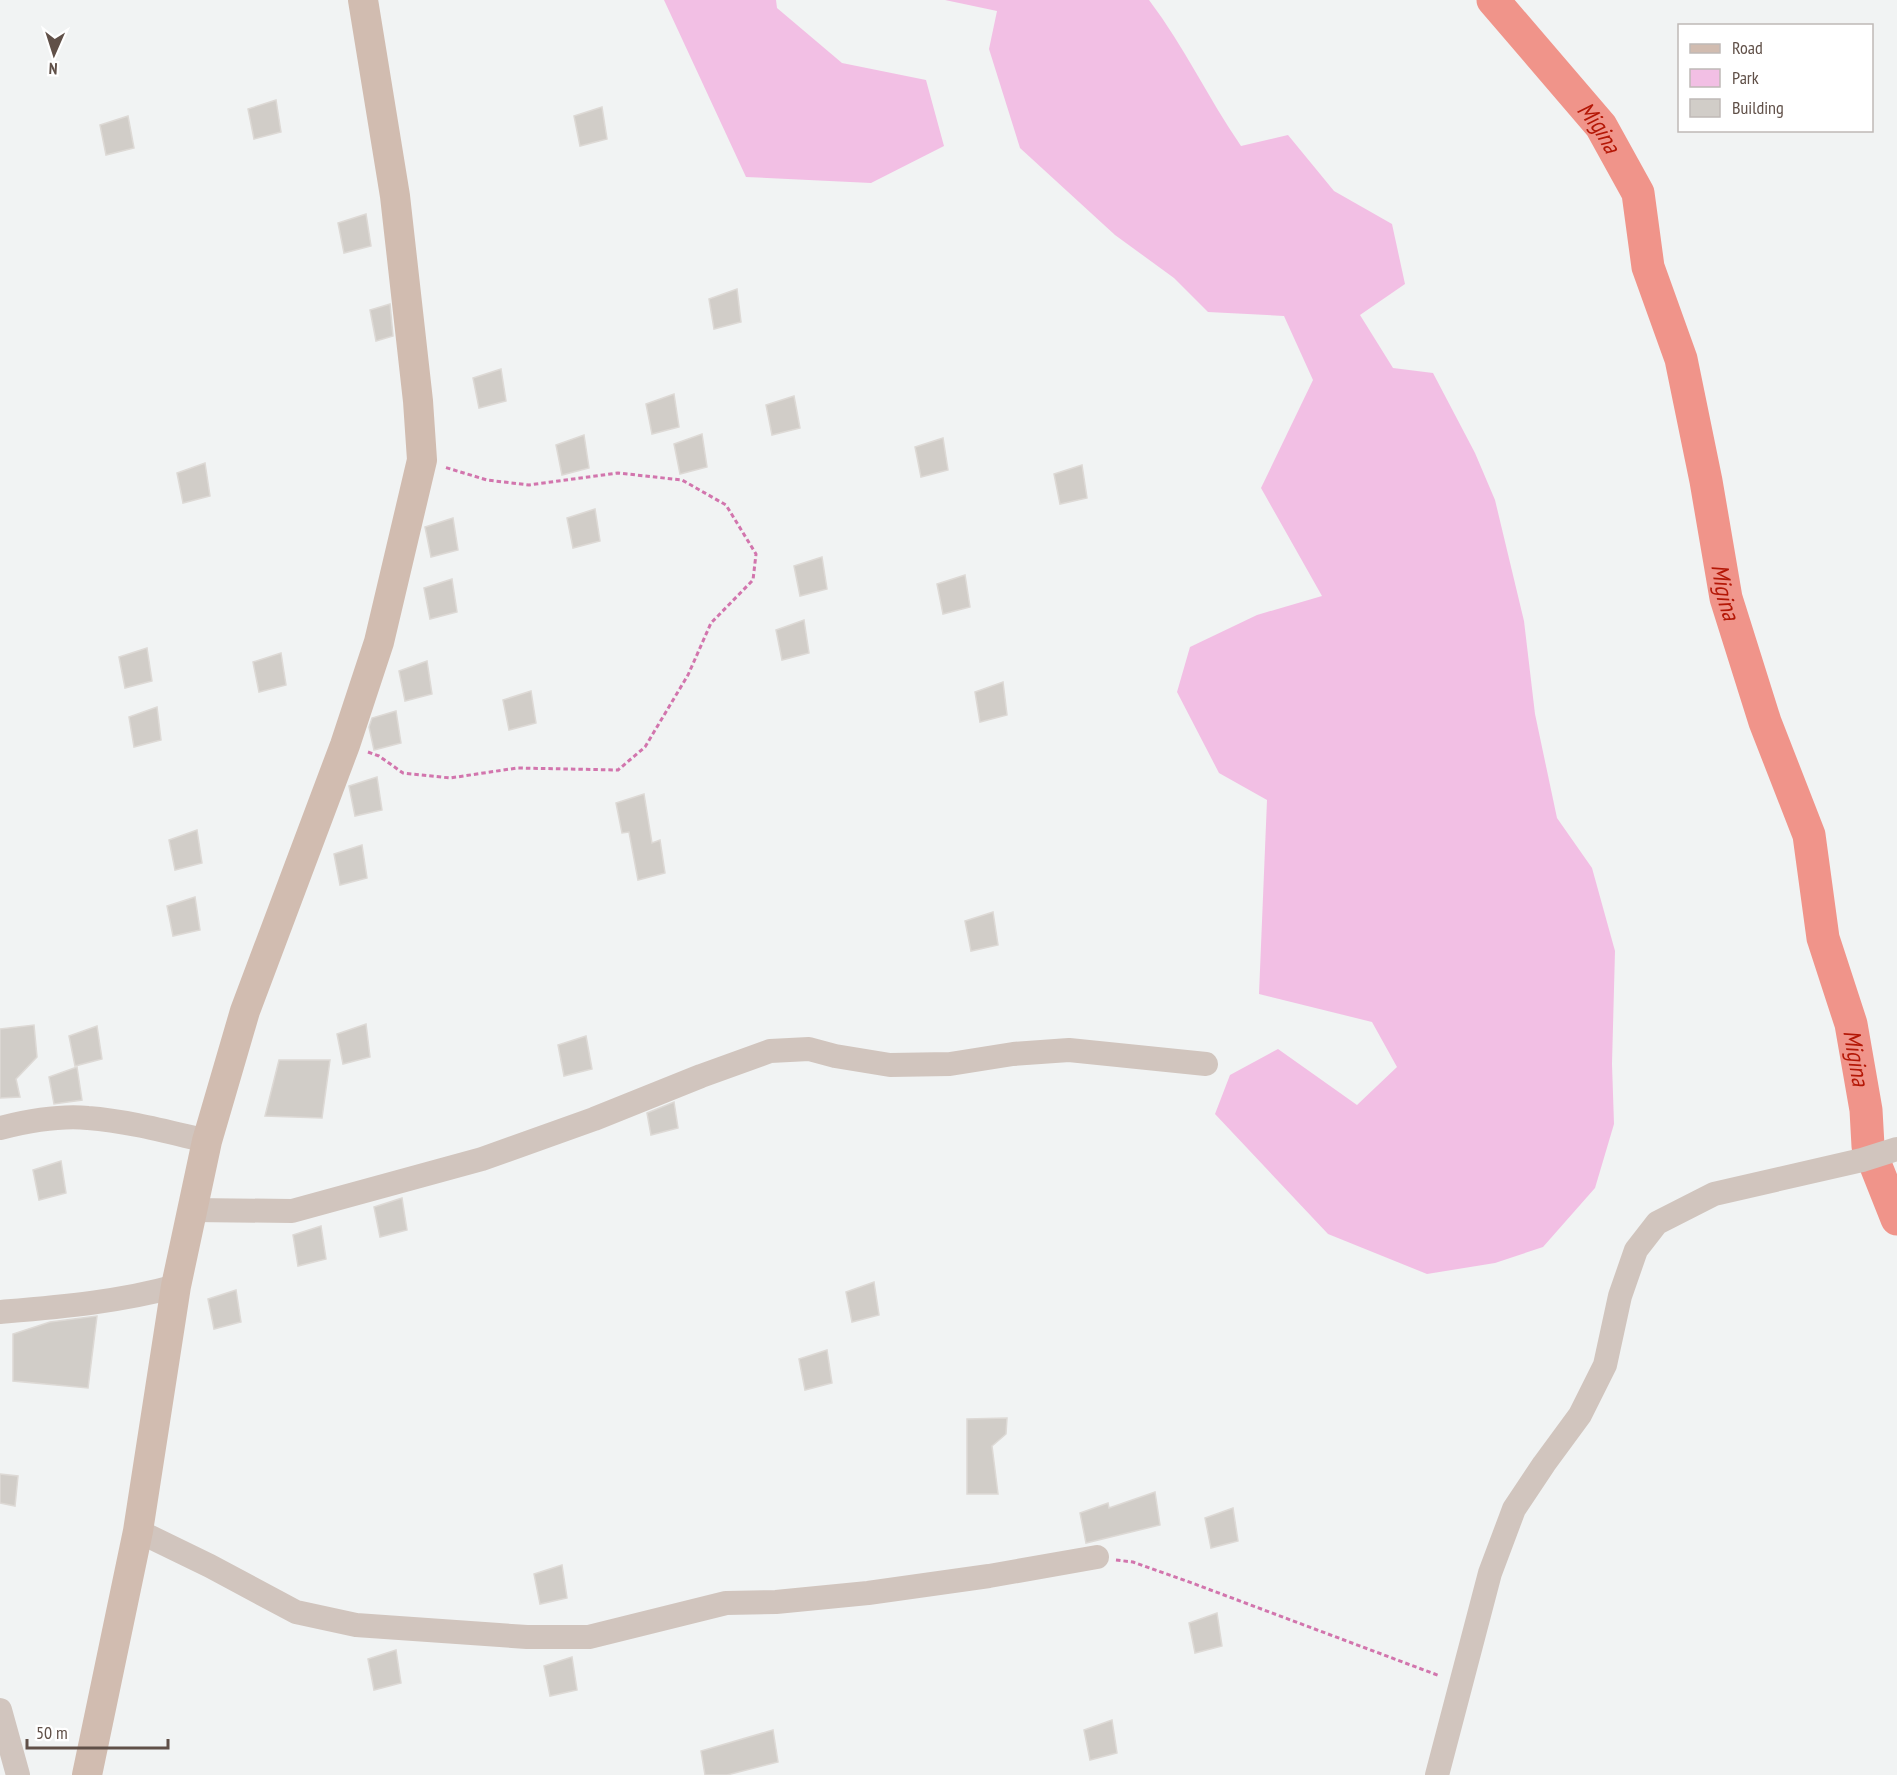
<svg xmlns="http://www.w3.org/2000/svg" width="1897" height="1775" viewBox="0 0 1897 1775" font-family="'PT Sans Narrow',sans-serif">
<rect width="100%" height="100%" fill="#f1f3f3"/>
<!-- green -->
<g fill="#f2bfe4">
<path d="M664,0h112l1,8 65,55 84,17 18,66 -73,37 -125,-6z"/>
<path d="M945,0h204c35,46 59,98 92,146l47,-11 46,56 58,33 13,60 -45,31 33,53 40,5 42,80 20,47 29,121 11,93 22,104 35,50 23,83 -3,113 2,60 -19,64 -52,59 -48,16 -68,11 -99,-40 -113,-120 15,-39 48,-26 79,56 40,-38 -25,-45 -113,-28 8,-194 -48,-27 -42,-81 13,-45 67,-32 65,-19 -61,-108 52,-108 -29,-64 -76,-4 -34,-34 -59,-43 -95,-87 -31,-99 8,-38z"/>
</g>
<g fill="none" stroke-linecap="round" stroke-linejoin="round">
<!-- river -->
<path stroke="#f0948a" stroke-width="33" id="s1" d="M1493,0l108,126 37,67 10,74 33,92 25,122 20,117 39,124 44,113 14,103 28,86 15,86 2,36 29,73"/>
</g>
<!-- building -->
<g fill="#d1cdc8" stroke="#ddd9d5" stroke-width="1.5">
<path d="M276,100l5,32 -27,7 -6,-30z"/>
<path d="M602,107l5,32 -27,7 -6,-30z"/>
<path d="M128,116l6,32 -28,7 -6,-30z"/>
<path d="M366,214l5,32 -27,7 -6,-30z"/>
<path d="M737,289l4,33 -27,7 -5,-30z"/>
<path d="M390,304l3,32 -17,5 -6,-31z"/>
<path d="M501,369l5,32 -27,7 -6,-30z"/>
<path d="M674,394l5,33 -27,7 -6,-30z"/>
<path d="M794,396l6,32 -28,7 -6,-30z"/>
<path d="M702,434l5,33 -27,7 -6,-30z"/>
<path d="M584,435l5,33 -27,7 -6,-30z"/>
<path d="M943,438l5,32 -27,7 -6,-30z"/>
<path d="M205,463l5,33 -27,7 -6,-30z"/>
<path d="M1082,465l5,33 -27,6 -6,-30z"/>
<path d="M595,509l5,32 -27,7 -6,-30z"/>
<path d="M453,518l5,32 -27,7 -6,-30z"/>
<path d="M822,557l5,32 -27,7 -6,-30z"/>
<path d="M965,575l5,32 -27,7 -6,-30z"/>
<path d="M452,579l5,33 -27,7 -6,-31z"/>
<path d="M804,620l5,33 -27,7 -6,-30z"/>
<path d="M147,648l5,33 -27,7 -6,-31z"/>
<path d="M281,653l5,32 -27,7 -6,-30z"/>
<path d="M427,661l5,33 -27,7 -6,-30z"/>
<path d="M1003,682l4,33 -27,7 -5,-30z"/>
<path d="M531,691l5,32 -27,7 -6,-30z"/>
<path d="M157,707l4,33 -27,7 -5,-30z"/>
<path d="M396,711l5,32 -27,7 -5,-23 3,-9z"/>
<path d="M377,777l5,33 -27,6 -6,-30z"/>
<path d="M644,794l8,49 8,-3 5,33 -27,7 -9,-48 -7,1 -6,-30z"/>
<path d="M197,830l5,33 -27,7 -6,-30z"/>
<path d="M362,845l5,33 -27,7 -6,-31z"/>
<path d="M195,897l5,33 -27,6 -6,-30z"/>
<path d="M993,912l5,33 -27,6 -6,-30z"/>
<path d="M366,1024l4,33 -27,7 -6,-30z"/>
<path d="M34,1025l3,32 -21,22 4,18 -20,1v-69z"/>
<path d="M97,1026l5,33 -27,7 -6,-30z"/>
<path d="M586,1036l6,33 -28,7 -6,-31z"/>
<path d="M279,1060h51l-8,58 -57,-2z"/>
<path d="M77,1067l5,33 -28,4 -5,-27z"/>
<path d="M674,1102l4,26 -27,7 -4,-22z"/>
<path d="M61,1161l5,32 -27,7 -6,-30z"/>
<path d="M402,1198l5,32 -27,7 -6,-30z"/>
<path d="M321,1226l5,33 -28,7 -5,-31z"/>
<path d="M874,1282l5,33 -27,7 -6,-30z"/>
<path d="M236,1290l5,32 -27,7 -6,-30z"/>
<path d="M97,1316l-9,72 -75,-7v-47l37,-12z"/>
<path d="M827,1350l5,33 -27,7 -6,-31z"/>
<path d="M1007,1418l-1,16 -14,12 6,48h-31v-75z"/>
<path d="M0,1474l18,2 -3,30 -15,-3z"/>
<path d="M1155,1492l5,33 -74,18 -6,-30 28,-10 1,5z"/>
<path d="M1233,1508l5,33 -27,7 -6,-30z"/>
<path d="M562,1565l5,33 -27,6 -6,-30z"/>
<path d="M1217,1613l5,33 -27,7 -6,-30z"/>
<path d="M396,1650l5,33 -27,7 -6,-31z"/>
<path d="M572,1657l5,33 -27,6 -6,-30z"/>
<path d="M1112,1720l5,33 -27,7 -6,-30z"/>
<path d="M773,1730l5,32 -51,13h-22l-4,-24z"/>
</g>
<g fill="none" stroke-linecap="round" stroke-linejoin="round">
<!-- path -->
<g stroke="#d275ad" stroke-width="3" stroke-dasharray="4.5 3" stroke-linecap="butt">
<path d="M368,752l11,4 24,17 47,5 67,-10 101,2 27,-23 43,-72 23,-52 42,-43 3,-26 -30,-49 -44,-25 -64,-7 -89,12 -42,-5 -43,-13"/>
<path d="M1116,1560l17,2 59,21 248,93"/>
</g>
<!-- minor -->
<g stroke="#d1c5be" stroke-width="24">
<path d="M0,1128c28,-7 59,-13 88,-10 40,3 80,14 119,23"/>
<path d="M193,1210l99,1 190,-52 112,-40 107,-43 69,-25 39,-2 26,7 55,9 60,-1 63,-10 56,-4 137,14"/>
<path d="M0,1312c58,-5 120,-10 176,-26"/>
<path d="M138,1531l72,35 86,46 60,13 171,12h62l137,-34 50,-1 92,-9 121,-17 108,-19"/>
<path d="M0,1710l18,65"/>
<path d="M1437,1775l53,-202 24,-64 30,-45 36,-49 25,-50 15,-69 16,-46 21,-27 57,-29 148,-34 35,-11"/>
</g>
<!-- major -->
<path stroke="#d1bcb0" stroke-width="30" d="M87,1775l51,-244 38,-245 31,-145 38,-130 100,-266 34,-103 43,-182 -4,-59 -23,-205 -32,-196"/>
</g>
<g text-anchor="middle" dominant-baseline="central" stroke-width="4.5" stroke-linejoin="round" paint-order="stroke">
<!-- water labels -->
<g font-size="24" font-style="italic" fill="#b41706" stroke="#fff">
<text stroke="none"><textPath href="#s1" startOffset="166">Migina</textPath></text>
<text stroke="none"><textPath href="#s1" startOffset="652">Migina</textPath></text>
<text stroke="none"><textPath href="#s1" startOffset="1138">Migina</textPath></text>
</g>
</g>
<!-- legend -->
<rect x="1678" y="24" width="195" height="108" fill="#ffffff" stroke="#bfb9b6" stroke-width="1.5"/>
<rect x="1690" y="44" width="30" height="9" fill="#d1bcb0" stroke="#bfb9b6" stroke-width="1.5"/>
<text x="1732" y="54" font-size="18" fill="#605048">Road</text>
<rect x="1690" y="69" width="30" height="18" fill="#f2bfe4" stroke="#bfb9b6" stroke-width="1.5"/>
<text x="1732" y="84" font-size="18" fill="#605048">Park</text>
<rect x="1690" y="99" width="30" height="18" fill="#d1cdc8" stroke="#bfb9b6" stroke-width="1.5"/>
<text x="1732" y="114" font-size="18" fill="#605048">Building</text>
<!-- north arrow -->
<g transform="translate(54 54) rotate(183)" stroke="#ffffff" stroke-width="4.5" paint-order="stroke">
<path d="M0-4.5L10 22L0 15L-10 22Z" fill="#605048"/>
<text y="-9" font-size="16" font-weight="bold" text-anchor="middle" fill="#605048">N</text>
</g>
<!-- scale -->
<path d="M27 1739v9h141v-9" fill="none" stroke="#605048" stroke-width="3"/>
<text x="36" y="1739" font-size="18" fill="#605048" stroke="#ffffff" stroke-width="4.5" paint-order="stroke">50 m</text>
</svg>
